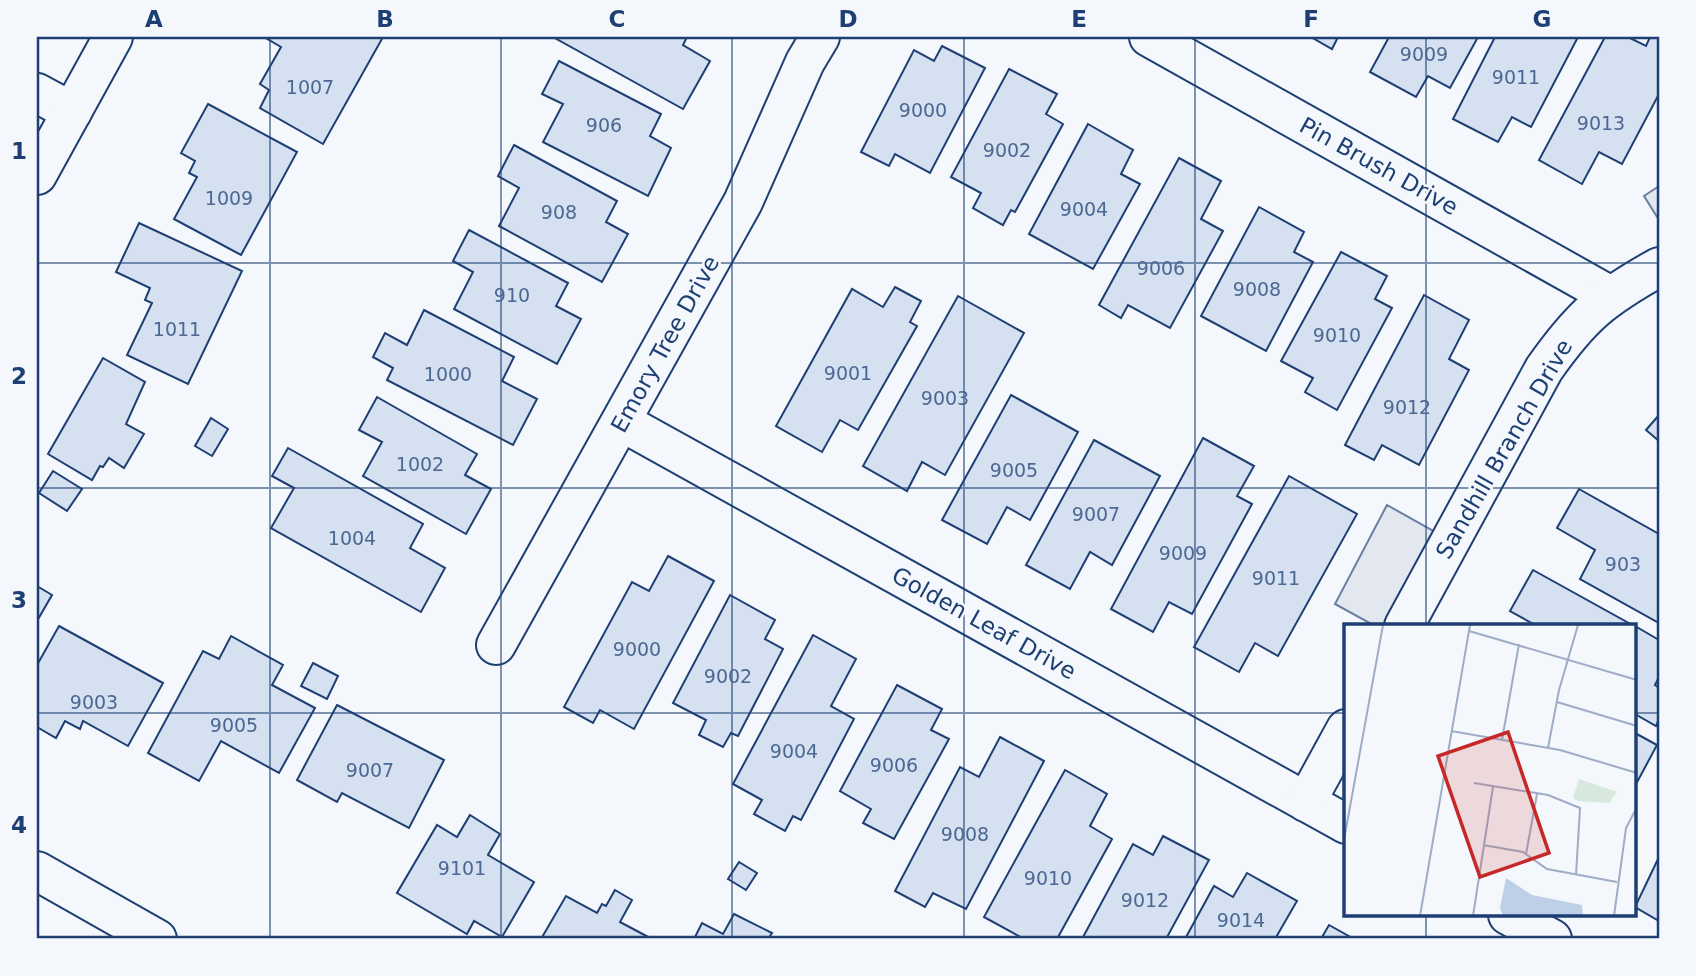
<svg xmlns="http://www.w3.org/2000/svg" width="1696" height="976" viewBox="0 0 1696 976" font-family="'DejaVu Sans',sans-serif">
<rect width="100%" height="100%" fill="#f4f7fb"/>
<!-- parking -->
<g fill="#e3e8f0" stroke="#687fa3" stroke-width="2">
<path d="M1659,186v34l-15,-24z"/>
<path d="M1387,505l64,36 -47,85h-29l-40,-22z"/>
</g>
<!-- building -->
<g fill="#d5e0f0" stroke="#1d3f73" stroke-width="2">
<path d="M264,37h119l-60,107 -63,-36 9,-18 -9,-6 21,-37z"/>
<path d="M553,37h134l-4,8 27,16 -27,48z"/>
<path d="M1311,37h27l-6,12z"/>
<path d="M1389,37h89l-28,51 -22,-12 -12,21 -46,-25z"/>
<path d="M1495,37h83l-47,90 -19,-10 -14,25 -45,-23z"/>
<path d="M1605,37h23l18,9 4,-9h9v57l-37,70 -23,-12 -17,32 -43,-24z"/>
<path d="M942,46l43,22 -55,105 -35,-19 -6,12 -28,-14 53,-102 20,11z"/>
<path d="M559,61l102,53 -11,22 21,12 -23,48 -105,-54 20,-38 -21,-10z"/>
<path d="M1009,69l48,25 -11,20 17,10 -48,88 -4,-2 -8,15 -30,-17 8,-15 -30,-16z"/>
<path d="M208,104l89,48 -56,103 -67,-36 23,-42 -8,-4 6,-12 -14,-8z"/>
<path d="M1088,124l45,26 -12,24 19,10 -47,85 -64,-35z"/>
<path d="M514,145l103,56 -11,21 22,12 -26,48 -103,-56 20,-38 -21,-12z"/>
<path d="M1179,158l42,23 -20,38 22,12 -53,97 -42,-23 -7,13 -22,-13z"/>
<path d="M1259,207l45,25 -10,20 19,10 -47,89 -65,-35z"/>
<path d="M139,223l103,48 -54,113 -61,-29 25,-52 -7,-3 5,-12 -34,-16z"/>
<path d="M469,230l99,53 -12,23 25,13 -24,45 -103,-55 19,-37 -20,-11z"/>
<path d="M1341,252l46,24 -12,23 17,9 -55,102 -32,-18 8,-14 -32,-17z"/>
<path d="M895,287l26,14 -11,21 7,4 -59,104 -18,-10 -18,32 -46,-26 76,-137 31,18z"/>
<path d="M1424,295l45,25 -20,39 20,11 -50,95 -37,-20 -8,15 -29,-15z"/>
<path d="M958,296l66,37 -79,142 -23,-13 -15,29 -44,-25z"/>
<path d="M424,310l90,47 -12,24 35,18 -24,46 -126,-65 6,-12 -20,-11 12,-24 22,12z"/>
<path d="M103,358l42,24 -19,42 18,10 -20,34 -15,-10 -6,9 -3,-1 -8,14 -44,-26z"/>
<path d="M1011,395l67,37 -48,88 -23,-13 -20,37 -45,-24z"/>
<path d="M377,397l100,57 -12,21 26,14 -25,45 -103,-58 19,-34 -23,-12z"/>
<path d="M1659,415v26l-13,-11z"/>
<path d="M211,418l17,11 -16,27 -17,-10z"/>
<path d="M1203,438l51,28 -17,30 15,8 -60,110 -23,-12 -16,30 -42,-23z"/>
<path d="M1094,440l66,36 -48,89 -22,-13 -20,37 -44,-24z"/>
<path d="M288,448l135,76 -13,24 35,20 -24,44 -150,-84 23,-40 -22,-12z"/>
<path d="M53,471l29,18 -15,22 -28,-18z"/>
<path d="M1289,476l68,38 -79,142 -23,-13 -16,29 -45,-25z"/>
<path d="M1579,489l80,45v89l-79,-44 15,-29 -38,-22z"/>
<path d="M668,556l46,25 -80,148 -34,-19 -7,13 -29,-16 68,-125 17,9z"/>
<path d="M1533,570l101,56h-97l-27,-15z"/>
<path d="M37,586l15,9 -15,26z"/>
<path d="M730,595l45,25 -10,19 18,10 -45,87 -7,-3 -8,14 -24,-12 7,-15 -33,-17z"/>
<path d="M59,626l104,57 -35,63 -45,-25 -3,8 -15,-8 -9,17 -19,-11v-62z"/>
<path d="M1635,626l24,14v37l-4,8 4,3v31l-3,7 -21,-12z"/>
<path d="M813,635l43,24 -25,47 23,13 -53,101 -8,-4 -8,15 -31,-17 8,-14 -29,-16z"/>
<path d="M231,636l52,29 -11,20 43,23 -36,65 -58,-32 -22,40 -51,-28 55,-102 16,8z"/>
<path d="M313,663l25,13 -11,23 -26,-13z"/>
<path d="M897,685l45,24 -11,21 18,9 -55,100 -31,-16 8,-14 -31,-18z"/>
<path d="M337,705l107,55 -35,68 -67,-35 -5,9 -40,-22z"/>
<path d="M1635,733l22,12 -22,41z"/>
<path d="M1000,737l44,24 -78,148 -33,-16 -8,14 -30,-16 65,-124 19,10z"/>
<path d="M1065,770l42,24 -17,32 22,13 -55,100h-33l-40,-22z"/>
<path d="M470,815l30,19 -12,21 46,27 -32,55 -28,-16 -7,13 -70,-41 40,-68 20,12z"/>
<path d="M1163,836l46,24 -43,79h-84l51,-95 20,11z"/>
<path d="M1659,857v64l-24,-14z"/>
<path d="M739,862l18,11 -11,17 -18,-11z"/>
<path d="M1247,873l50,28 -22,38h-90l29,-53 19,11z"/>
<path d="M615,890l17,10 -12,22 32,17h-111l25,-43 31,17 5,-9 4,2z"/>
<path d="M734,914l38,19 -4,6h-74l8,-16 21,11z"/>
<path d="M1329,925l25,14h-33z"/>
</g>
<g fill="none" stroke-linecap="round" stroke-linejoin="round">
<!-- minor casing -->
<g stroke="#1d3f73" stroke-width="42">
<g id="minor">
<path d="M1149,37l460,258"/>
<path d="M37,93l35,19"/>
<path d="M37,175l76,-138"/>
<path d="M622,422l724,402"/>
<path d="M1404,626l140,-257c38,-54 58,-70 115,-102"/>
<path d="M496,645l247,-443 62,-140 15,-25"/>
<path d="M1306,802l40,-73"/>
<path d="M37,871l120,68"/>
<path d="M1508,915l44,24"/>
</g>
</g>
<!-- minor -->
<use href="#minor" stroke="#f4f7fb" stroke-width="38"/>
</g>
<!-- grid -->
<path fill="none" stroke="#1d3f73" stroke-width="2" stroke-opacity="0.55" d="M270,37v902M501,37v902M732,37v902M964,37v902M1195,37v902M1426,37v589M37,263h1622M37,488h1622M37,713h1309M1635,713h24M1426,915v24"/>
<g text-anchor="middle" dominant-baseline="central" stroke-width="5" stroke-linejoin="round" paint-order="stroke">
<!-- number labels -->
<g font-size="19" fill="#4b6792">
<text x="1424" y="54">9009</text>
<text x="1516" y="77">9011</text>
<text x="310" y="87">1007</text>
<text x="923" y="110">9000</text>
<text x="1601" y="123">9013</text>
<text x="604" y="125">906</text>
<text x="1007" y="150">9002</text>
<text x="229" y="198">1009</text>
<text x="1084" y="209">9004</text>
<text x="559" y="212">908</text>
<text x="1161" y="268">9006</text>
<text x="1257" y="289">9008</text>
<text x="512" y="295">910</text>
<text x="177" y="329">1011</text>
<text x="1337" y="335">9010</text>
<text x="848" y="373">9001</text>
<text x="448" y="374">1000</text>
<text x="945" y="398">9003</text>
<text x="1407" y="407">9012</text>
<text x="420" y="464">1002</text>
<text x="1014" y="470">9005</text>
<text x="1096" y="514">9007</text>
<text x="352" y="538">1004</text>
<text x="1183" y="553">9009</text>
<text x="1623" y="564">903</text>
<text x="1276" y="578">9011</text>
<text x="637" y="649">9000</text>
<text x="728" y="676">9002</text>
<text x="94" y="702">9003</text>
<text x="234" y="725">9005</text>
<text x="794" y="751">9004</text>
<text x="894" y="765">9006</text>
<text x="370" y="770">9007</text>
<text x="965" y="834">9008</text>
<text x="462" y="868">9101</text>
<text x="1048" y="878">9010</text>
<text x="1145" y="900">9012</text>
<text x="1241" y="920">9014</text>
</g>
<!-- street labels -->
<g font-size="23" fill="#1d3f73" stroke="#f4f7fb">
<text transform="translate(1379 166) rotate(29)">Pin Brush Drive</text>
<text transform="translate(665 344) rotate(-61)">Emory Tree Drive</text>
<text transform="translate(1504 449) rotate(-60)">Sandhill Branch Drive</text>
<text transform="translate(984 623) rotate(29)">Golden Leaf Drive</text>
</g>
</g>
<!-- overview -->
<g transform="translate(1344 624)">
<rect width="292" height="292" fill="#f4f7fb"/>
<path d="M235,155l38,13 -8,11 -31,-2 -5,-3z" fill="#d7e8df"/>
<path d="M162,254l26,17 50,10 1,10 -80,1 -3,-8z" fill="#bed0e5"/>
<path fill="none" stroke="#9eadc5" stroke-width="2" d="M125,7l168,49M213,78l80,24M107,107l109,19 77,23M158,116l17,-96M204,124l11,-58 19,-65M130,159l74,12 32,13 -4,67M0,216l39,-215M139,221l40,7 24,17 70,13M182,230l11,-60M76,292l50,-291M129,292l20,-129M270,292l12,-88 11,-21"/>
<path fill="#c62828" fill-opacity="0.15" stroke="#c62828" stroke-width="3.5" d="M164,108l41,121 -69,24 -42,-121z"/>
<rect width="292" height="292" fill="none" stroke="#1d3f73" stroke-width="3.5"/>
</g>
<!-- border -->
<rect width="1696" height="976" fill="none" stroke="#f4f7fb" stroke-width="77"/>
<rect x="38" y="38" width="1620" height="899" fill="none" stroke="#1d3f73" stroke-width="2.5"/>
<g font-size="23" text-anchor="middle" font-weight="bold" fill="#1d3f73">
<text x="154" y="27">A</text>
<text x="385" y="27">B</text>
<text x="617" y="27">C</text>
<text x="848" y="27">D</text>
<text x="1079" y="27">E</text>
<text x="1311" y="27">F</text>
<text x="1542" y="27">G</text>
<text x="19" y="159">1</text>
<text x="19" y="384">2</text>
<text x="19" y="608">3</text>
<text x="19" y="833">4</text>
</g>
</svg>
